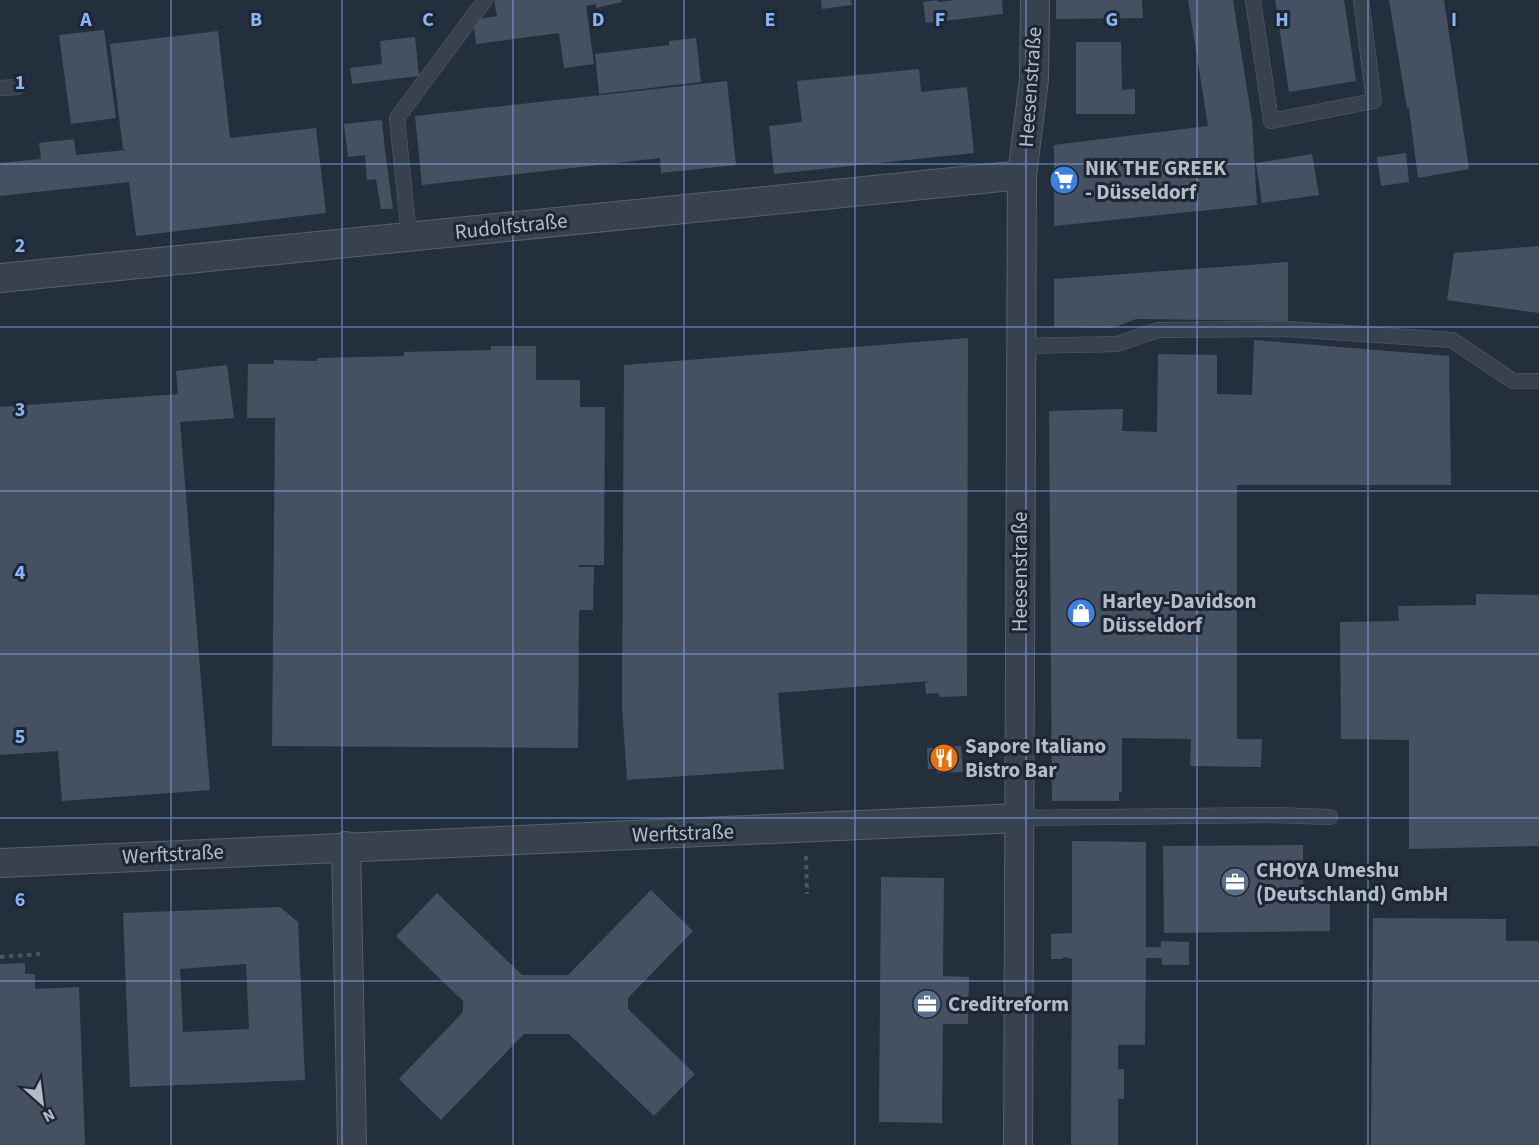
<svg xmlns="http://www.w3.org/2000/svg" width="1539" height="1145" viewBox="0 0 1539 1145" font-family="'Source Sans 3',sans-serif">
<rect width="100%" height="100%" fill="#242f3e"/>
<!-- building -->
<g fill="#455162" fill-rule="evenodd">
<path d="M494,0h128v2l-26,6v-4l-10,2 8,58 -30,4 -5,-35 -83,11 -3,-24 24,-4z"/>
<path d="M821,0h30l1,5 -30,4z"/>
<path d="M937,0l1,2 17,-2h47l1,14 -77,9 -3,-21z"/>
<path d="M1056,0h86l1,18 -87,1z"/>
<path d="M1188,0h45l19,121 5,84 -203,21v-81l154,-19z"/>
<path d="M1275,0h69l12,81 -67,11z"/>
<path d="M1389,0h55l25,169 -51,9 -9,-70h-2z"/>
<path d="M104,30l12,88 -45,6 -12,-89z"/>
<path d="M218,31l12,107 86,-10 10,85 -190,23 -7,-54 -129,14v-33l41,-4 -2,-16 35,-4 2,16 50,-5 -3,-1 -13,-105z"/>
<path d="M415,37l4,39 -67,8 -2,-16 32,-4 -2,-23z"/>
<path d="M696,38l5,44 -102,12 -4,-40 74,-9v-4z"/>
<path d="M1076,42h45l1,48 13,-1v25h-59z"/>
<path d="M919,69l2,23 46,-5 7,66 -200,21 -5,-48 33,-4 -5,-41z"/>
<path d="M727,81l9,84 -75,8 -1,-15 -238,27 -7,-69z"/>
<path d="M382,120l3,31 8,58h-12l-5,-30 -9,1 -2,-25 -17,2 -4,-33z"/>
<path d="M1406,153l3,29 -28,4 -4,-29z"/>
<path d="M1312,154l7,41 -57,8 -6,-40z"/>
<path d="M1539,246v67l-92,-13 7,-47z"/>
<path d="M1288,262v59l-152,-2 -24,9 -58,-1v-48z"/>
<path d="M968,338l-1,358 -28,1v-4l-13,1 -1,-11 4,-2 -151,12 6,76 -157,11 -5,-74 2,-341z"/>
<path d="M1254,340l195,16 2,129h-214v254h25l-1,28 -71,-1 1,-27 -69,-1v54h-3v9h-67l-3,-390 74,-2 -1,22 35,1 1,-78 59,1v39l35,1z"/>
<path d="M491,346h45v34h44v27h25l-1,158h-25v2h15l-1,43h-14l-1,138 -306,-2 3,-328h-28l1,-54h26v-4l43,1v-3l87,-2v-4l87,-2z"/>
<path d="M227,365l7,53 -54,4 30,368 -148,11 -4,-50 -58,4v-348l178,-13 -2,-23z"/>
<path d="M1476,594l63,1v251l-130,3v-109l-68,-1 -1,-117 59,-1 -1,-15 78,-1z"/>
<path d="M961,746l2,26 -26,1v-4h-9l-1,-21z"/>
<path d="M1072,841l74,1v105h15v-6l28,1v23h-27v-7h-16l-1,87h-27v24h6v30h-6v46h-47l1,-186 -7,-2 -4,2h-10v-25l21,-1z"/>
<path d="M1303,845v50l27,-1v37l-166,2 -1,-87z"/>
<path d="M881,877l63,1 -1,98 26,1 -1,47h-25l-1,99 -63,-1z"/>
<path d="M651,890l42,41 -65,67v11l67,65 -41,42 -85,-82h-45l-83,86 -42,-41 64,-67v-11l-67,-65 41,-43 85,82h46z"/>
<path d="M280,907l18,15 7,158 -175,7 -7,-174zM246,964l3,65 -66,3 -3,-63z"/>
<path d="M1373,918l133,1v22h33v204h-168z"/>
<path d="M25,963v11h10v15l44,-2 6,158h-85v-181z"/>
</g>
<g fill="none" stroke-linecap="round" stroke-linejoin="round">
<!-- lane casing -->
<g stroke="#565f6c" stroke-width="16">
<g id="lane">
<path d="M1253,0l18,121 103,-20 -13,-101"/>
<path d="M0,88l17,-1"/>
<path d="M409,236l-12,-118 88,-118"/>
<path d="M1021,346l96,-2 41,-14 130,-1 164,11 61,41h26"/>
<path d="M1020,818l253,-3 57,2"/>
</g>
</g>
<!-- street casing -->
<g stroke="#565f6c" stroke-width="30">
<g id="street">
<path d="M0,278l1022,-103"/>
<path d="M346,846l6,299"/>
<path d="M0,863l1020,-45"/>
<path d="M1018,1145l4,-970 12,-96 1,-79"/>
</g>
</g>
<!-- path -->
<g stroke="#44595c" stroke-width="4" stroke-dasharray="4.5 4.5" stroke-linecap="butt">
<path d="M806,856l1,38"/>
<path d="M0,957l40,-3"/>
</g>
<!-- lane -->
<use href="#lane" stroke="#38414e" stroke-width="15"/>
<!-- street -->
<use href="#street" stroke="#38414e" stroke-width="28"/>
</g>
<!-- grid -->
<path fill="none" stroke="#8ab4f8" stroke-width="1.5" stroke-opacity="0.55" d="M171,0v1145M342,0v1145M513,0v1145M684,0v1145M855,0v1145M1026,0v1145M1197,0v1145M1368,0v1145M0,164h1539M0,327h1539M0,491h1539M0,654h1539M0,818h1539M0,981h1539"/>
<!-- icons -->
<defs>
<g id="supermarket-disc" transform="scale(1.5)"><circle r="9.5" fill="#3f7fe0" stroke="#1d2633"/><path d="M-6-5.5h2.5l.6 2H6L4.5 2H-2.5L-4.4-4H-6ZM-1.5 3.2a1.3 1.3 0 1 0 .1 0ZM3 3.2a1.3 1.3 0 1 0 .1 0Z" fill="#fff"/></g>
<g id="shop-disc" transform="scale(1.5)"><circle r="9.5" fill="#3f7fe0" stroke="#1d2633"/><path d="M-5-2.5h2.3a2.7 3.5 0 0 1 5.4 0H5L5.5 6h-11ZM-1.5-2.5h3a1.5 2.3 0 0 0-3 0Z" fill="#fff"/></g>
<g id="restaurant-disc" transform="scale(1.5)"><circle r="9.5" fill="#e8710a" stroke="#1d2633"/><path d="M-5-6h1v4h1v-4h1v4h1v-4h1v5L-1.5 .5V6h-2V.5L-5-1ZM5-6V6H3V1.5H1.5Q1.5-4 5-6Z" fill="#fff"/></g>
<g id="office-disc" transform="scale(1.5)"><circle r="9.5" fill="#5c6f8a" stroke="#1d2633"/><path d="M-6-3h4V-5.5h4V-3h4V5H-6ZM-1-4.5V-3h2v-1.5ZM-6 0V1H6V0Z" fill="#fff"/></g>
</defs>
<g fill-rule="evenodd">
<use href="#supermarket-disc" x="1064" y="180"/>
<use href="#shop-disc" x="1081" y="613"/>
<use href="#restaurant-disc" x="944" y="758"/>
<use href="#office-disc" x="1235" y="882"/>
<use href="#office-disc" x="927" y="1004"/>
</g>
<g text-anchor="middle" dominant-baseline="central" stroke-width="6" stroke-linejoin="round" paint-order="stroke">
<!-- street labels -->
<g font-size="21" fill="#b4bcc9" stroke="#1d2633">
<text transform="translate(1030 87) rotate(-86)">Heesenstraße</text>
<text transform="translate(511 226) rotate(-6)">Rudolfstraße</text>
<text transform="translate(1020 572) rotate(-90)">Heesenstraße</text>
<text transform="translate(683 833) rotate(-2)">Werftstraße</text>
<text transform="translate(173 854) rotate(-3)">Werftstraße</text>
</g>
<!-- poi labels -->
<g font-size="21" font-weight="bold" fill="#b4bcc9" stroke="#1d2633" text-anchor="start">
<text x="1085" y="168">NIK THE GREEK<tspan x="1085" dy="24">- Düsseldorf</tspan></text>
<text x="1102" y="601">Harley-Davidson<tspan x="1102" dy="24">Düsseldorf</tspan></text>
<text x="965" y="746">Sapore Italiano<tspan x="965" dy="24">Bistro Bar</tspan></text>
<text x="1256" y="870">CHOYA Umeshu<tspan x="1256" dy="24">(Deutschland) GmbH</tspan></text>
<text x="948" y="1004">Creditreform</text>
</g>
</g>
<g font-size="20" text-anchor="middle" font-weight="bold" fill="#8ab4f8" stroke="#1d2633" stroke-width="6" stroke-linejoin="round" paint-order="stroke">
<text x="86" y="26">A</text>
<text x="256" y="26">B</text>
<text x="428" y="26">C</text>
<text x="598" y="26">D</text>
<text x="770" y="26">E</text>
<text x="940" y="26">F</text>
<text x="1112" y="26">G</text>
<text x="1282" y="26">H</text>
<text x="1454" y="26">I</text>
<text x="20" y="89">1</text>
<text x="20" y="252">2</text>
<text x="20" y="416">3</text>
<text x="20" y="579">4</text>
<text x="20" y="743">5</text>
<text x="20" y="906">6</text>
</g>
<!-- north arrow -->
<g transform="translate(42 1103) rotate(152)" stroke="#1d2633" stroke-width="4.5" paint-order="stroke">
<path d="M0-4.5L10 22L0 15L-10 22Z" fill="#b4bcc9"/>
<text y="-9" font-size="16" font-weight="bold" text-anchor="middle" fill="#b4bcc9">N</text>
</g>
</svg>
